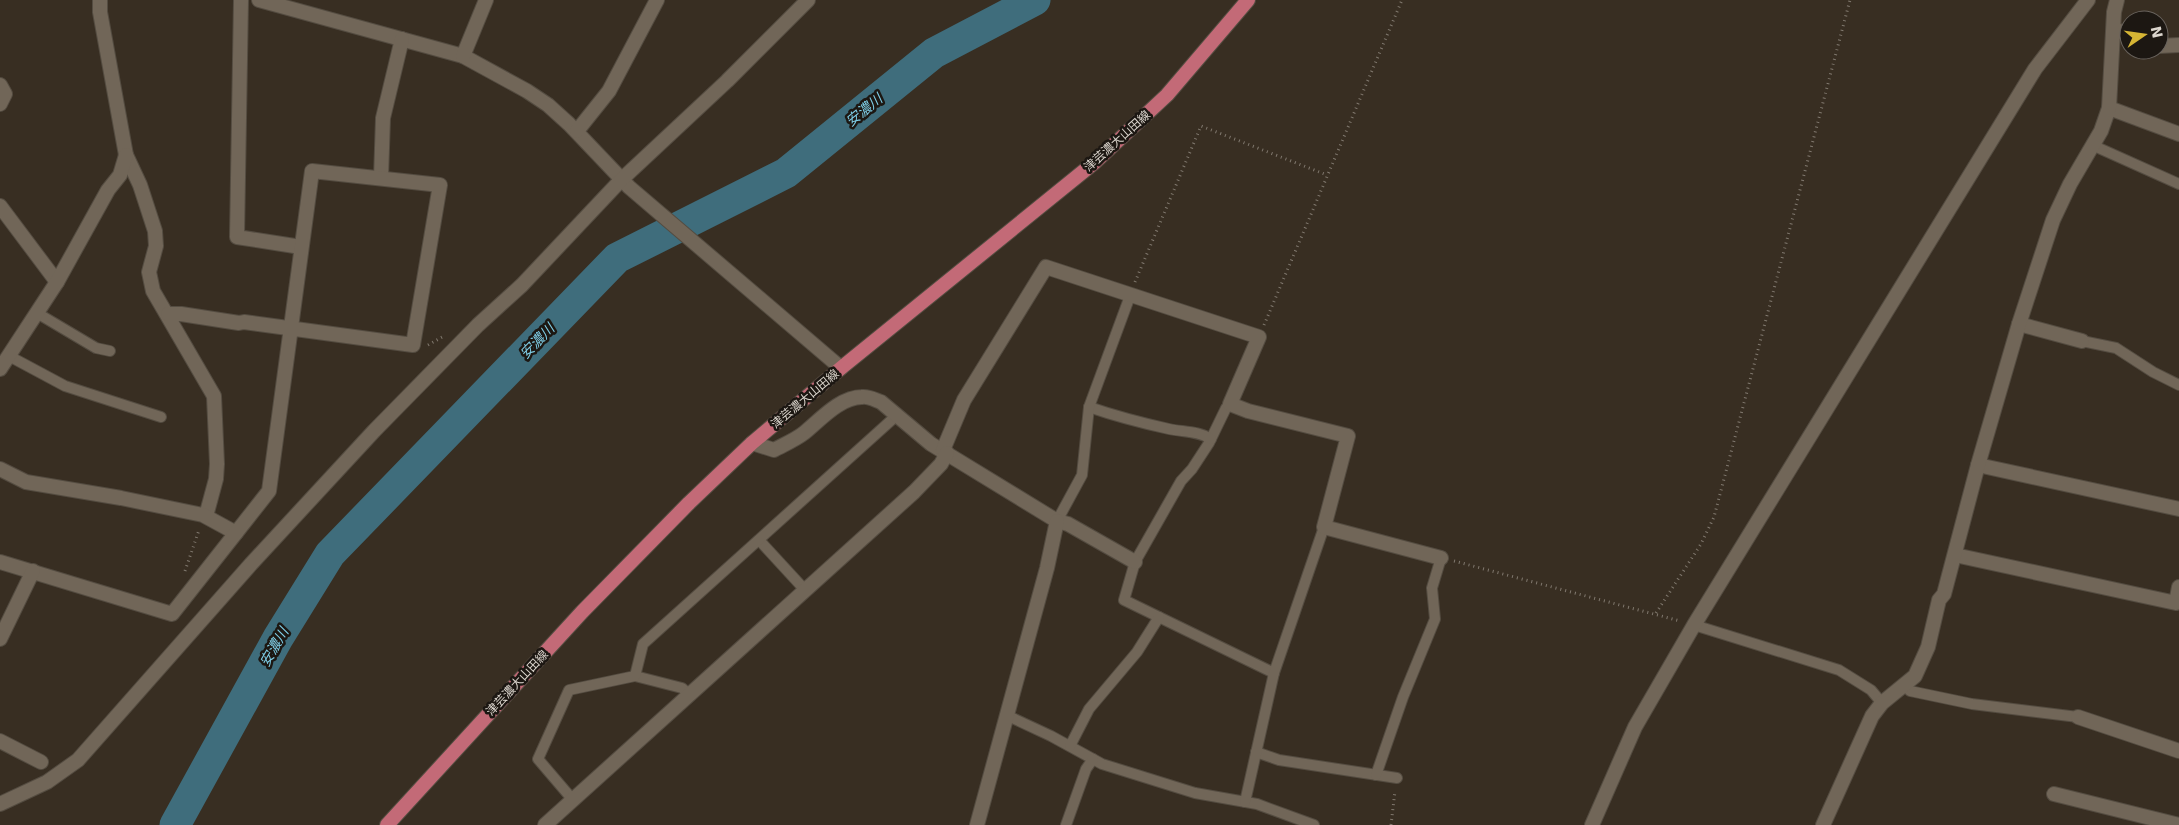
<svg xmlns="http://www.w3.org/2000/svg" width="2179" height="825" viewBox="0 0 2179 825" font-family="'DejaVu Sans','Noto Sans JP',sans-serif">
<rect width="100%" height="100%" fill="#382e22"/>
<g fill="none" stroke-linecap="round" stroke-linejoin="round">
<!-- river -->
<path stroke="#3f6d7c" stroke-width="31" d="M175,825l103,-187 52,-84 287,-296 169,-85 148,-120 101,-53"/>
<!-- service casing -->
<g stroke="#544c41" stroke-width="12">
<g id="service">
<path d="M2092,145l87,39"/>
<path d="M37,313l59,35 14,3"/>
<path d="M2082,341l34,7 37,24 26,13"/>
<path d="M9,356l56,30 96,31"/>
<path d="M1230,404l-4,4 -17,35 -17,26 -11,12 -46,81 -11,38 150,73"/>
<path d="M1089,407c26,9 53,16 80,22 14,3 30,2 42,10"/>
<path d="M1057,521l25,-46 7,-68 41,-111"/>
<path d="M759,540l46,50"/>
<path d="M1694,625l145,45 32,20 11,13"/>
<path d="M635,676l47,12 8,7"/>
<path d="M1904,685l6,6 62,13 106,13"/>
<path d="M1006,715l45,21 51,28 93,29 62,11 57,21"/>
<path d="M1070,746l19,-37 48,-57 22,-35"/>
<path d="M1256,752l23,8 118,18"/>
<path d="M1376,775l27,-78 32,-78 -3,-31 9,-30"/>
<path d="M573,800l-35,-41 31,-69 66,-14 8,-32 253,-228"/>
<path d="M1245,802l29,-129 50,-146"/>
<path d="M1066,825l20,-56 7,-10"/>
</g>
</g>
<!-- minor casing -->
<g stroke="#544c41" stroke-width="16">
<g id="minor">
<path d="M100,0v12l26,143 14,30 15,46 1,15 -7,26 4,19 61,105 3,68 -1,15 -10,37"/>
<path d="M241,0l-4,237 64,10"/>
<path d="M259,0l204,56 64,35 21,14 21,19 60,63 212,181"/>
<path d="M2114,29l15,6"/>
<path d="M2159,46l20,-1"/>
<path d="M463,56l23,-56"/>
<path d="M0,85l5,9 -5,10"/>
<path d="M2109,108l70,26"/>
<path d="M577,131l32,-40 48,-91"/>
<path d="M381,178l2,-60 19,-79"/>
<path d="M0,206l57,76"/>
<path d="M2019,324l63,17"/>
<path d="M0,369l57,-87 51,-92 12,-15 6,-20"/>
<path d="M752,443l22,7c9,-5 21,-10 30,-17 16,-13 36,-36 58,-36 7,-1 13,3 19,5l50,42 126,77 11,3 67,38"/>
<path d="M943,450l21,-50 82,-133 213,70 -29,67 18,7 100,25 -24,91 117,31"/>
<path d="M1978,465l201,44"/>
<path d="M0,469l26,13 95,16 82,17 33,18"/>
<path d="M1955,555l221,48 3,-16"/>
<path d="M0,562l172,52 97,-123 43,-320 128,14 -27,160 -169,-23 -5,1 -58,-9h-13"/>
<path d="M0,639l33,-68"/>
<path d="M2078,717l101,34"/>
<path d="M0,741l41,21"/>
<path d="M2054,794l125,31"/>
<path d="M0,804l47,-22 31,-22 173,-196 123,-133 104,-106 44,-40 99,-105 106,-99 81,-81"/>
<path d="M545,825l369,-333 27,-28 6,-11"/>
<path d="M977,825l70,-257 10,-47"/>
<path d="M1823,825l49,-109 10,-13 33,-27 13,-29 11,-47 5,-6 34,-129 41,-141 34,-104 17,-36 31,-53 8,-23 5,-96 3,-12"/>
</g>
</g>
<!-- tertiary casing -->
<g stroke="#544c41" stroke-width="16">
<path id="tertiary" d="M1592,825l43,-98 59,-102 341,-556 53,-69"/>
</g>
<!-- primary casing -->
<g stroke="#544c41" stroke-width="16">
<path id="primary" d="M387,825l195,-213 107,-109 63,-60 89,-75 254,-206 72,-67 81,-95"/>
</g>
<!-- path -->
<g stroke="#81796f" stroke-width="3" stroke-dasharray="1 4" stroke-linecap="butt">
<path d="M1135,282l66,-156 126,49"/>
<path d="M1264,325l138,-325"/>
<path d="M428,345l16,-9"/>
<path d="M1454,561l226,60"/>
<path d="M185,571l14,-41"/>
<path d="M1656,613l45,-69 13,-27 136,-517"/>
<path d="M1391,825l4,-34"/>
</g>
<!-- service -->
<use href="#service" stroke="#716658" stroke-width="10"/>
<!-- minor -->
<use href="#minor" stroke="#716658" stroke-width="14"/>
<!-- tertiary -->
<use href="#tertiary" stroke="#716658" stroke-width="14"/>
<!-- primary -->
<use href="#primary" stroke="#c36a77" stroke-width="14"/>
</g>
<g text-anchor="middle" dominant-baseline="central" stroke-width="5" stroke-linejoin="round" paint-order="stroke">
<!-- street labels -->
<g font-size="12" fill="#dcd6ce" stroke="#1c1712">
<text transform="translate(1117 141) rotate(-42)">津芸濃大山田線</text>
<text transform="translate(805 399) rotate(-40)">津芸濃大山田線</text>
<text transform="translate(517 683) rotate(-47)">津芸濃大山田線</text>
</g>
<!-- water labels -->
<g font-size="14" font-style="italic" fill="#7fcfe8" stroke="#1c1712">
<text transform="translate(864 110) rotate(-39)">安濃川</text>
<text transform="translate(537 341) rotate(-46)">安濃川</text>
<text transform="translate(274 647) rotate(-60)">安濃川</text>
</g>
</g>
<!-- north arrow -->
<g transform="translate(2144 35) rotate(77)"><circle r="24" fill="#1c1712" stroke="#69635d"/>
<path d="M0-4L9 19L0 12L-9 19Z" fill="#d6b534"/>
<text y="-8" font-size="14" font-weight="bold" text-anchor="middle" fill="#dcd6ce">N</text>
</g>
</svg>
